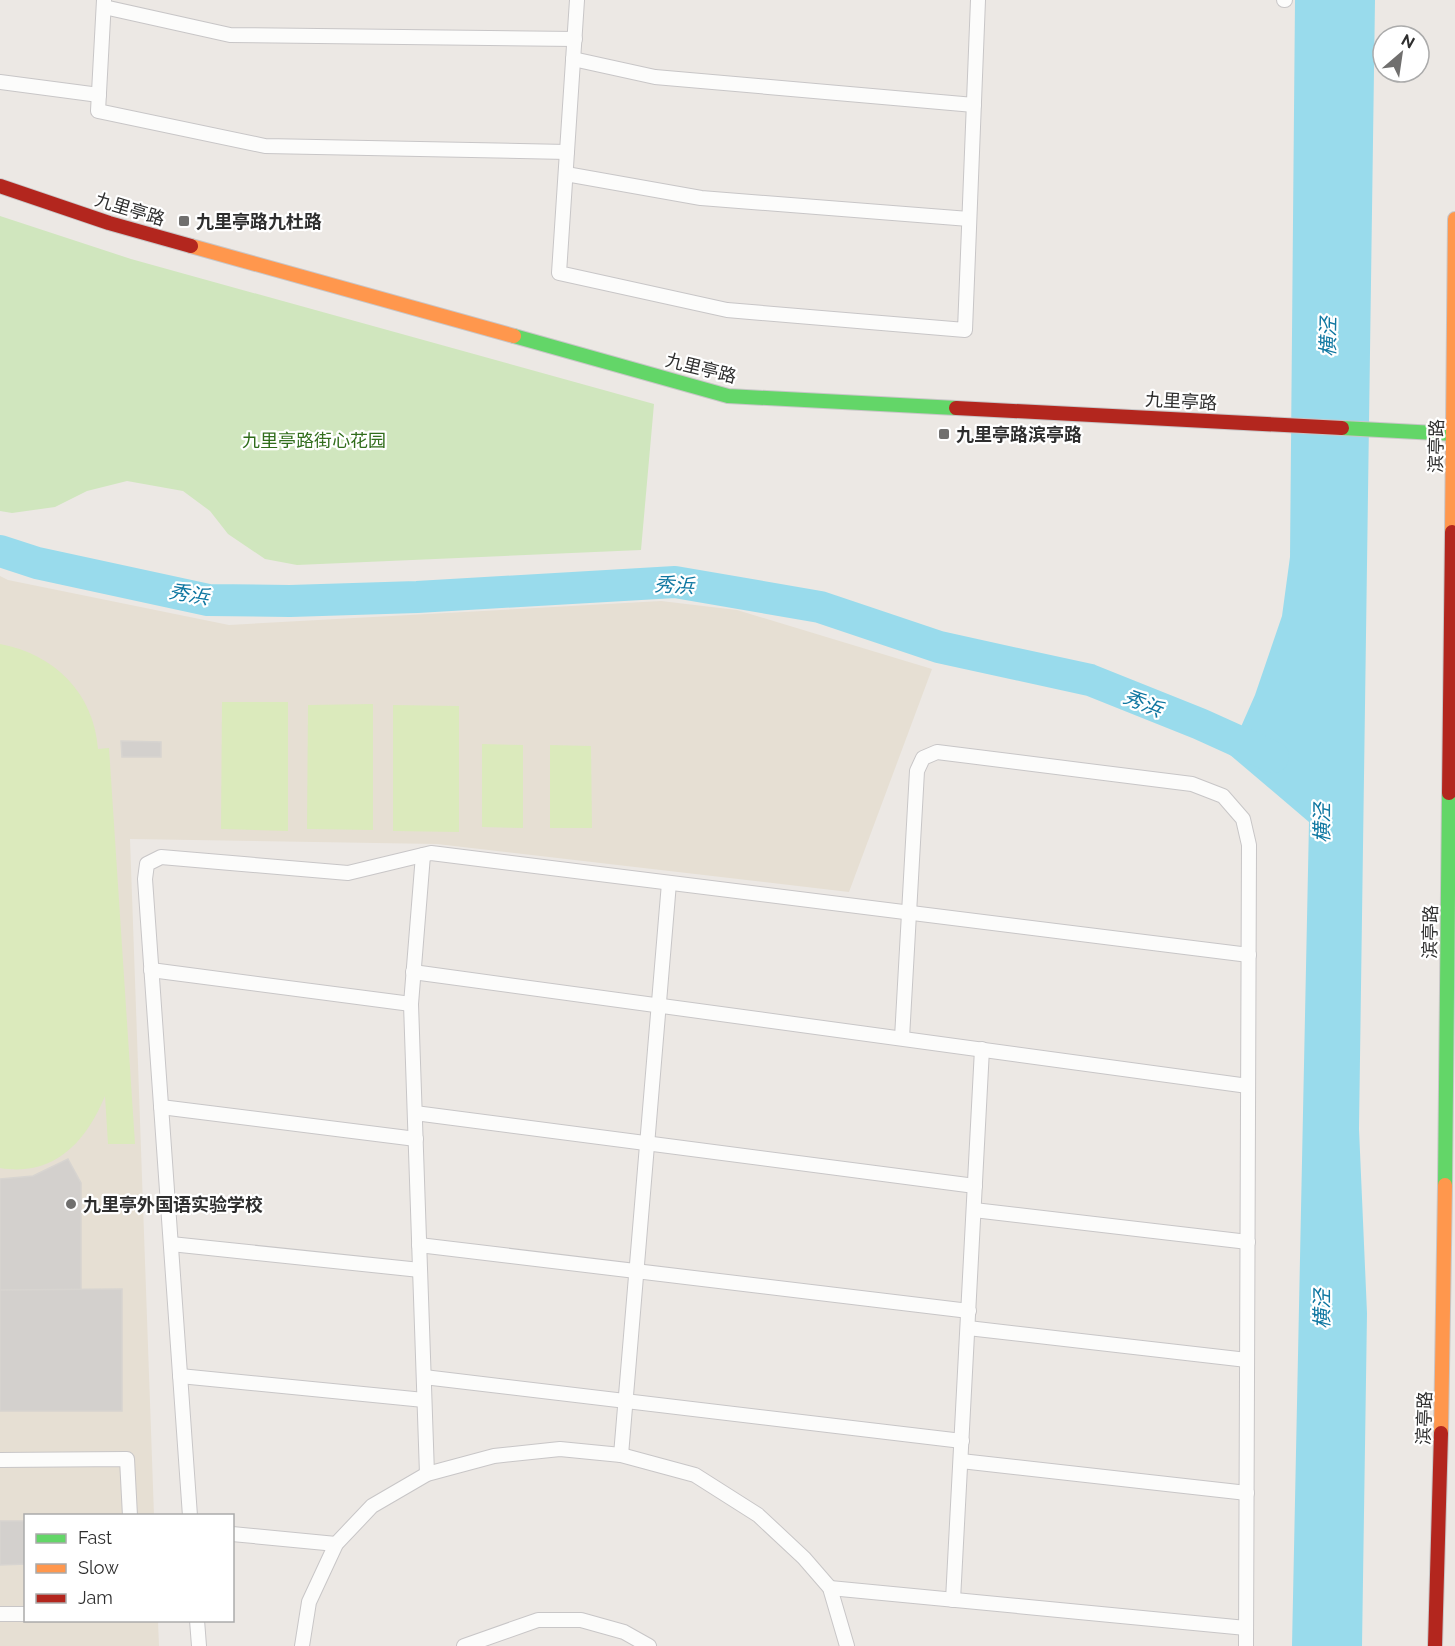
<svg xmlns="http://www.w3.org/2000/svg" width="1455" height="1646" viewBox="0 0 1455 1646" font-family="Raleway,'Noto Sans SC',sans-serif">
<rect width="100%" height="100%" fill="#ece8e4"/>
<!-- education -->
<path fill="#e6dfd3" d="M0,576l8,4 221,45 432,-24 76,9 195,59 -83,223 -412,-48 -307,-5 24,676 -128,1v104l132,1 1,25h-159z"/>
<!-- green -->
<path fill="#d0e6be" d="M0,216l131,43 523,145 -13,146 -344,15 -32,-6 -37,-25 -18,-23 -27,-20 -56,-10 -40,10 -32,16 -43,6 -12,-2z"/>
<!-- pitch -->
<g fill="#dbeabc">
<path d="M0,644c54,10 94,49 98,105l11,-1 26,396h-27l-3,-48c-19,46 -51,81 -105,72z"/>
<path d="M222,702h66v129l-67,-2z"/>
<path d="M373,704v126l-66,-1 1,-124z"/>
<path d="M393,705l66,1v126l-66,-1z"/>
<path d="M482,744l41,1v83l-41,-1z"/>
<path d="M550,745l41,1 1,82h-42z"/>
</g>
<!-- water -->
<path fill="#99dbec" d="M1295,0h80l-16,1129 8,184 -5,333h-70l17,-824 -80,-68 26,-59 27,-79 8,-59z"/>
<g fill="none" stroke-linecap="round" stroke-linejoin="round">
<!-- canal -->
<path stroke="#99dbec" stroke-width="32" d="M0,551l37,12 171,37 82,1 127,-4 258,-15 145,25 119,40 151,33 110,44 73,33"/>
</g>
<!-- building -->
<g fill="#d3d0cd" stroke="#d7d4d0" stroke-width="1.5">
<path d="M121,741l40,1v15h-39z"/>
<path d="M68,1159l13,24v131h-81v-135l33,-3z"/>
<path d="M122,1289v122h-122v-121z"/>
<path d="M0,1521h26v43l-26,1z"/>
</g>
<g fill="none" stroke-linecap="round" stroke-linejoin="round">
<!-- lane casing -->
<g stroke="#c8c6c7" stroke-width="16">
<g id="lane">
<path d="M104,0l-6,111 167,35 302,6"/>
<path d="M577,0l-18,273 168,37 238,20 13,-330"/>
<path d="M1284,0h1"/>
<path d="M104,7l126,28 345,4"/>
<path d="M573,59l82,18 319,28"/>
<path d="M0,82l99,13"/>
<path d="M566,174l135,24 268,21"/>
<path d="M423,855l-12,149 16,470"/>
<path d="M151,970l260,34"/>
<path d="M413,972l835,114"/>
<path d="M902,1038l15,-267 6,-13 14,-6 255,32 31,12 20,23 6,26 -3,801"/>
<path d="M161,1107l255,32"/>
<path d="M415,1113l560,73"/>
<path d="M974,1210l274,32"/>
<path d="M171,1244l249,26"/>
<path d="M419,1245l550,66"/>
<path d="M968,1328l279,32"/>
<path d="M180,1376l244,24"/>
<path d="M424,1377l538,64"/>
<path d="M621,1455l48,-572"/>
<path d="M0,1460l127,-1 3,57"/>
<path d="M961,1461l286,32"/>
<path d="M190,1516l-45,-637 2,-15 14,-7 187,16 83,-20 818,102"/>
<path d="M232,1534l104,10"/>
<path d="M830,1588l416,40"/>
<path d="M953,1600l29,-551"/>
<path d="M0,1614h26"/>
<path d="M197,1620l2,26"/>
<path d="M302,1646l7,-44 27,-58 36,-38 55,-32 67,-18 66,-7 61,6 74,20 63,40 46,43 26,30 17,58"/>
<path d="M464,1646l74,-26h43l43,12 25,14"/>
</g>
</g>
<!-- fast casing -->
<g stroke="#c8c6c7" stroke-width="16">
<g id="fast">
<path d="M514,336l214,60 228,12"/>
<path d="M1342,428l113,6"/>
<path d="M1445,1185l4,-392"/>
</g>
</g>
<!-- slow casing -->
<g stroke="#c8c6c7" stroke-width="16">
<g id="slow">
<path d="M191,246l323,90"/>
<path d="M1452,532l3,-313"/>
<path d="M1441,1433l4,-248"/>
</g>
</g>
<!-- jam casing -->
<g stroke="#c8c6c7" stroke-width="16">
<g id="jam">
<path d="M0,186l109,37 82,23"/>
<path d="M956,408l386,20"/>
<path d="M1449,793l3,-261"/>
<path d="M1435,1646l6,-213"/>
</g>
</g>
<!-- lane -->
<use href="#lane" stroke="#fcfcfb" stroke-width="14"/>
<!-- fast -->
<use href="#fast" stroke="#63d668" stroke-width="14"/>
<!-- slow -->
<use href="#slow" stroke="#ff974d" stroke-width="14"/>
<!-- jam -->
<use href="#jam" stroke="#b3261e" stroke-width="14"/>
</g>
<!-- markers -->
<g fill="#706f6e" stroke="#fff" stroke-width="2">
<rect x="178" y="215" width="12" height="12" rx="3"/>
<rect x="938" y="428" width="12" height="12" rx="3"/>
<circle cx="71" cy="1204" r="6"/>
</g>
<g text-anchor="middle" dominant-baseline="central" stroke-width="4.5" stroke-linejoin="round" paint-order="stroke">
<!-- street labels -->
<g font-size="18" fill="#2e2e2e" stroke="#fff">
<text transform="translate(130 209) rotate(17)">九里亭路</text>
<text transform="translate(701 368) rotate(14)">九里亭路</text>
<text transform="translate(1181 401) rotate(3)">九里亭路</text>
<text transform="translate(1436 446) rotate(-89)">滨亭路</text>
<text transform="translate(1430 932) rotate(-89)">滨亭路</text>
<text transform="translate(1424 1418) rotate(-88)">滨亭路</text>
</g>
<!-- poi labels -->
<g font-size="18" font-weight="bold" fill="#2e2e2e" stroke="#fff" text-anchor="start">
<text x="196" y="221">九里亭路九杜路</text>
<text x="956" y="434">九里亭路滨亭路</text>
<text x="83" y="1204">九里亭外国语实验学校</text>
</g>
<!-- park labels -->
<g font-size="18" fill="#316d1c" stroke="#fff">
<text x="314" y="440">九里亭路街心花园</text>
</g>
<!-- water labels -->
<g font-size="20" font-style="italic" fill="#0f77a1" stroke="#fff">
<text transform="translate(1328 337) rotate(-89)">横泾</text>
<text transform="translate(674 585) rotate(3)">秀浜</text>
<text transform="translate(189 594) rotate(10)">秀浜</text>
<text transform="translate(1143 703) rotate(23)">秀浜</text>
<text transform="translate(1322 823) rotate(-90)">横泾</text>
<text transform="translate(1322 1309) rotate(-90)">横泾</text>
</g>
</g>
<!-- legend -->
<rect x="24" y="1514" width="210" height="108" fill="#ffffff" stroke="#ababab" stroke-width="1.5"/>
<rect x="36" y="1534" width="30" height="9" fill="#63d668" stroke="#ababab" stroke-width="1.5"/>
<text x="78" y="1544" font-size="18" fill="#2e2e2e">Fast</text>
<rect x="36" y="1564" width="30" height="9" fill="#ff974d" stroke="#ababab" stroke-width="1.5"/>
<text x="78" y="1574" font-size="18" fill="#2e2e2e">Slow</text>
<rect x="36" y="1594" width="30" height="9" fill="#b3261e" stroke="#ababab" stroke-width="1.5"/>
<text x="78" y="1604" font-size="18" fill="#2e2e2e">Jam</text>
<!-- north arrow -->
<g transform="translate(1401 54) rotate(29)"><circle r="28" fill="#ffffff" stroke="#ababab" stroke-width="1.5"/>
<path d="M0-4.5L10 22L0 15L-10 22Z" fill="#706f6e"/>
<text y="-9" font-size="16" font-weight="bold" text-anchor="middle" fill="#2e2e2e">N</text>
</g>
</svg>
